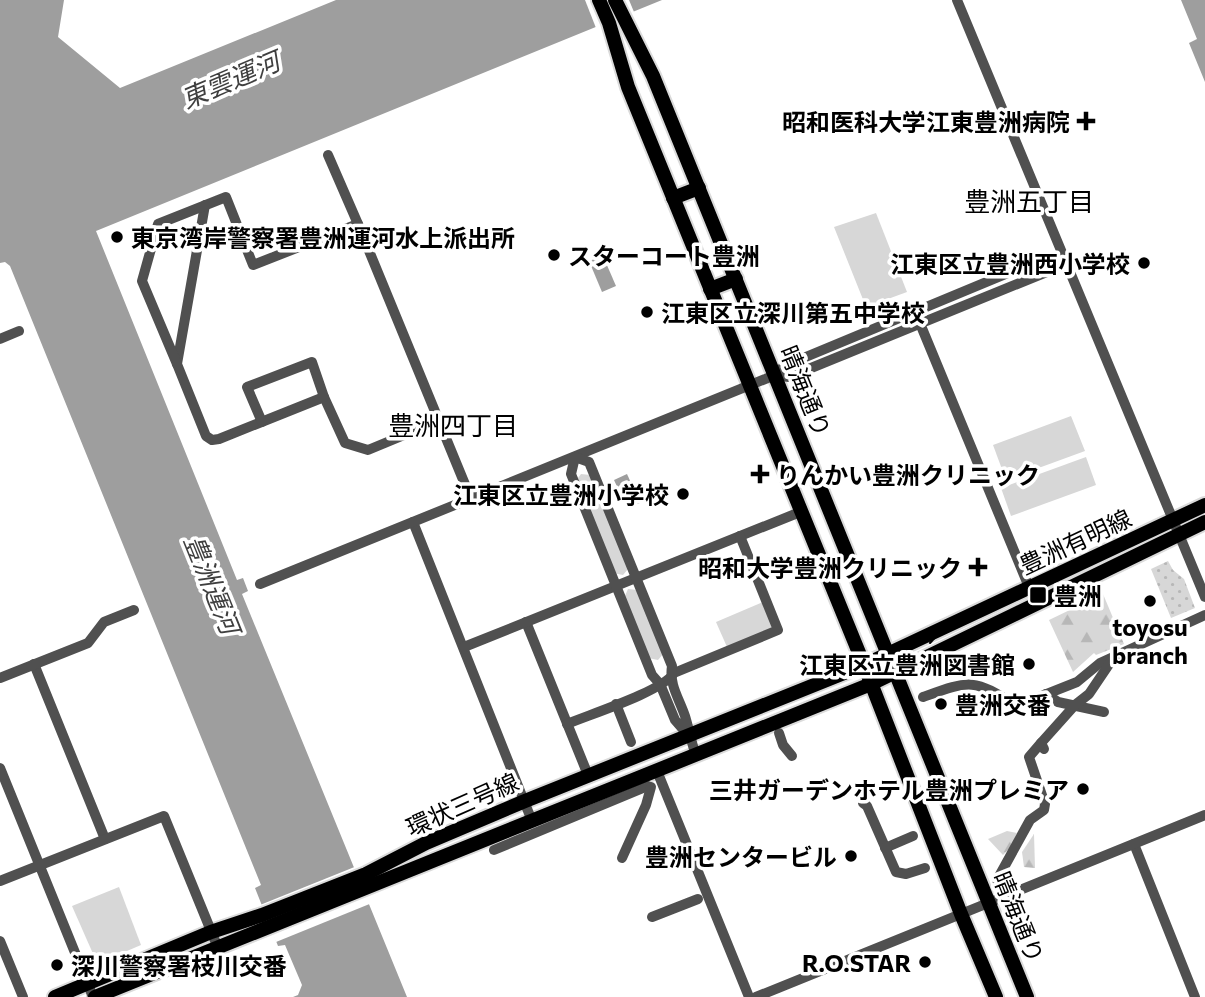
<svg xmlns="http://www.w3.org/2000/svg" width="1205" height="997" viewBox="0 0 1205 997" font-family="Commissioner,'Noto Sans JP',sans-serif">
<defs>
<pattern id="forest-firs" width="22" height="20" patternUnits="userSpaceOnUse" patternTransform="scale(1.75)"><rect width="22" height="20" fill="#d7d7d7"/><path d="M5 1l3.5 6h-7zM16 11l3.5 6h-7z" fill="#b7b7b7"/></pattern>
<pattern id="garden-dots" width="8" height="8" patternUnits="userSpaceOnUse" patternTransform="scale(1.75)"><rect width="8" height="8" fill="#d7d7d7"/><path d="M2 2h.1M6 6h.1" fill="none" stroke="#b7b7b7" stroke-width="1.8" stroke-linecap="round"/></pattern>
</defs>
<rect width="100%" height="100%" fill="#fff"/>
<!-- green -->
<g fill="#d7d7d7">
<path d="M876,213l31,79 -41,15 -32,-80z"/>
<path d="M1071,416l14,35 -79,29 -13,-35z"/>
<path d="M1086,457l10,28 -85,31 -10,-28z"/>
<path d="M581,474l9,1 38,94 -5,6 -10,-2 -35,-95z"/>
<path d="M628,589l9,1 26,64 -5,6 -10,-2 -24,-60z"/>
<path d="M763,602l9,26 -45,19 -11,-25z"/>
<path d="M119,887l22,58 -35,15 -12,-4 -22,-50z"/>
</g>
<!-- forest -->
<g fill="url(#forest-firs)">
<path d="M1103,594l21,50 -28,11 -2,-2 -21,19 -24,-52z"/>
<path d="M1007,831l10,2 -7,15 -7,7 -15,-16z"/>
<path d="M1034,834l1,34 -11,-1 -2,-15z"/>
</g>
<!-- garden -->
<path fill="url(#garden-dots)" d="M1168,561l5,9 11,9 11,29 -24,10 -20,-49z"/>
<!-- water -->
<g fill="#9e9e9e">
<path d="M0,0h64l-6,37 62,51 216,-88h326l-566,231 141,349 6,-2 5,13 -6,3 165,403h-114l5,-2 4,-10 -17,-40 -7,1 -23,-58 6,-3 -251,-619 -5,-4 -5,1z"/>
<path d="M1181,0h24v82l-16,-39 8,-4z"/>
<path d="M603,256l13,30 -14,6 -13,-31z"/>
<path d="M627,474l13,29 -13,5 -13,-28z"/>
</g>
<!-- pier -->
<g fill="#fff">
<path d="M585,0h44l5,12 -38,16z"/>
<path d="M357,866l15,37 -96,39 -16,-37z"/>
</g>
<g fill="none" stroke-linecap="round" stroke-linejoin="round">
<!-- major casing -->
<g stroke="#dbdbdb" stroke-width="18">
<g id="major">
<path d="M599,0l10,23 19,64 236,578 97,249 35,83"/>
<path d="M615,0l38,76 374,921"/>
<path d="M673,198l26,-10"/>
<path d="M710,289l26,-10"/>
<path d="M55,997l156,-65 51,-17 104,-41 60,-31 99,-42 339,-136 341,-160"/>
<path d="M95,997l776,-313 334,-162"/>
</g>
</g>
<!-- minor -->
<g stroke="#505050" stroke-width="10">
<path d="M957,0l248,597"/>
<path d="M328,155l30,69 113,275"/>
<path d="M205,205l-28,159 29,72 6,4 7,-1 105,-42 21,46 23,7 70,-29"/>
<path d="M919,321l110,266"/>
<path d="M0,339l19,-8"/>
<path d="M177,364l-35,-83 16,-57 68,-27 27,68 105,-41"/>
<path d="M775,375l14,2 265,-108 10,-12"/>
<path d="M262,422l-15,-35 65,-25 12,35"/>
<path d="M413,522l119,299"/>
<path d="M260,584l515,-209 9,-9 265,-110 15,1"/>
<path d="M526,622l62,153"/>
<path d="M464,647l336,-135"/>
<path d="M34,664l71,175"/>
<path d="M0,678l88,-35 16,-21 30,-12"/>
<path d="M1046,694l12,8 46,10"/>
<path d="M923,697c47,-17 51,-19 93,9l61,-24 23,-19 105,-48"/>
<path d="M616,704l15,38"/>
<path d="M567,724c24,-10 96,-33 107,-51l104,-43 -38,-94"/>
<path d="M779,733l4,12 9,11"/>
<path d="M688,735l-13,-15 -15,-36 -8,-9 -81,-201 4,-17 14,5 83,204c-3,19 7,32 13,50 4,13 6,26 11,39"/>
<path d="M1044,749l-3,-6 34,-38 14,-11 25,-37"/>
<path d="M0,768l93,229"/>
<path d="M657,771l92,226"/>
<path d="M863,803l4,3 29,66 10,2 19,-6"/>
<path d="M1134,844l61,153"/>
<path d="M885,848l28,-12"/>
<path d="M494,850l154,-64"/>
<path d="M622,858l24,-53 5,-18"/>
<path d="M997,880l33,-60 14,-10 1,-6 -16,-47 12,-14"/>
<path d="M0,881l164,-65 54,132"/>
<path d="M652,917l46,-18"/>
<path d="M0,941l23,56"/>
<path d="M756,997l449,-182"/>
</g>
<!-- major -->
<use href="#major" stroke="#000" stroke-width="14"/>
<!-- tram -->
<g stroke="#000" stroke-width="2">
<path d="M930,643l9,-10 22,-13 244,-118"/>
<path d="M945,655l23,-17 128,-61 109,-57"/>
</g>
</g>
<!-- markers -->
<g fill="#000" stroke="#fff" stroke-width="2.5">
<path d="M1082.5 110.5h7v7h7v7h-7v7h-7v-7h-7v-7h7z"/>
<circle cx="117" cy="237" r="7"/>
<circle cx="554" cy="255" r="7"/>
<circle cx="1144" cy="263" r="7"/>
<circle cx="647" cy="312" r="7"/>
<path d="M756.5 463.5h7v7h7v7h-7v7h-7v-7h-7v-7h7z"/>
<circle cx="683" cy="494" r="7"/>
<path d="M974.5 556.5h7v7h7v7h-7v7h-7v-7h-7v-7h7z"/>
<rect x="1029" y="586" width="18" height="18" rx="3.5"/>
<circle cx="1150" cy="601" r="7"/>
<circle cx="1029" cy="664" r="7"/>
<circle cx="941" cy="704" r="7"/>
<circle cx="1083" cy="789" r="7"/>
<circle cx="851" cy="856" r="7"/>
<circle cx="925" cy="962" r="7"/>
<circle cx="57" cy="965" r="7"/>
</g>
<g text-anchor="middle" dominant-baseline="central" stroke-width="7" stroke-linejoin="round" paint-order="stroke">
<!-- poi labels -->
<g font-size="24" font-weight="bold" fill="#000" stroke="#fff" text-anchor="end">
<text x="1070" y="121">昭和医科大学江東豊洲病院</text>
<text x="131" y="237" text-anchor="start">東京湾岸警察署豊洲運河水上派出所</text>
<text x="568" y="255" text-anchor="start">スターコート豊洲</text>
<text x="1130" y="263">江東区立豊洲西小学校</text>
<text x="661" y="312" text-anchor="start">江東区立深川第五中学校</text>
<text x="776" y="474" text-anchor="start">りんかい豊洲クリニック</text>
<text x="669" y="494">江東区立豊洲小学校</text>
<text x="962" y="567">昭和大学豊洲クリニック</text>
<text x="1054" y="595" text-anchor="start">豊洲</text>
<text x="1150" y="626" text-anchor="middle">toyosu<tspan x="1150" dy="28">branch</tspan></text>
<text x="1015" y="664">江東区立豊洲図書館</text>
<text x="955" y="704" text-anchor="start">豊洲交番</text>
<text x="1069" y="789">三井ガーデンホテル豊洲プレミア</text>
<text x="837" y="856">豊洲センタービル</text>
<text x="911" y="962">R.O.STAR</text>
<text x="71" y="965" text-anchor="start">深川警察署枝川交番</text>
</g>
<!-- street labels -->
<g font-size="24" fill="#000" stroke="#fff">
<text transform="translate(806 391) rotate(68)">晴海通り</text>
<text transform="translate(1075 541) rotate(-25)">豊洲有明線</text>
<text transform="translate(462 804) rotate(-24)">環状三号線</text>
<text transform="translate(1019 917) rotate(68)">晴海通り</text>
</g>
<!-- water labels -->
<g font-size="26" font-style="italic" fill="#3f3f3f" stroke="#fff">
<text transform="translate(230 79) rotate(-23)">東雲運河</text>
<text transform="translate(213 584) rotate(68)">豊洲運河</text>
</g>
<!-- neighbourhood labels -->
<g font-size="26" fill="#000" stroke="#fff">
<text x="1029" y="200">豊洲五丁目</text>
<text x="453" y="424">豊洲四丁目</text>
</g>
</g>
</svg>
